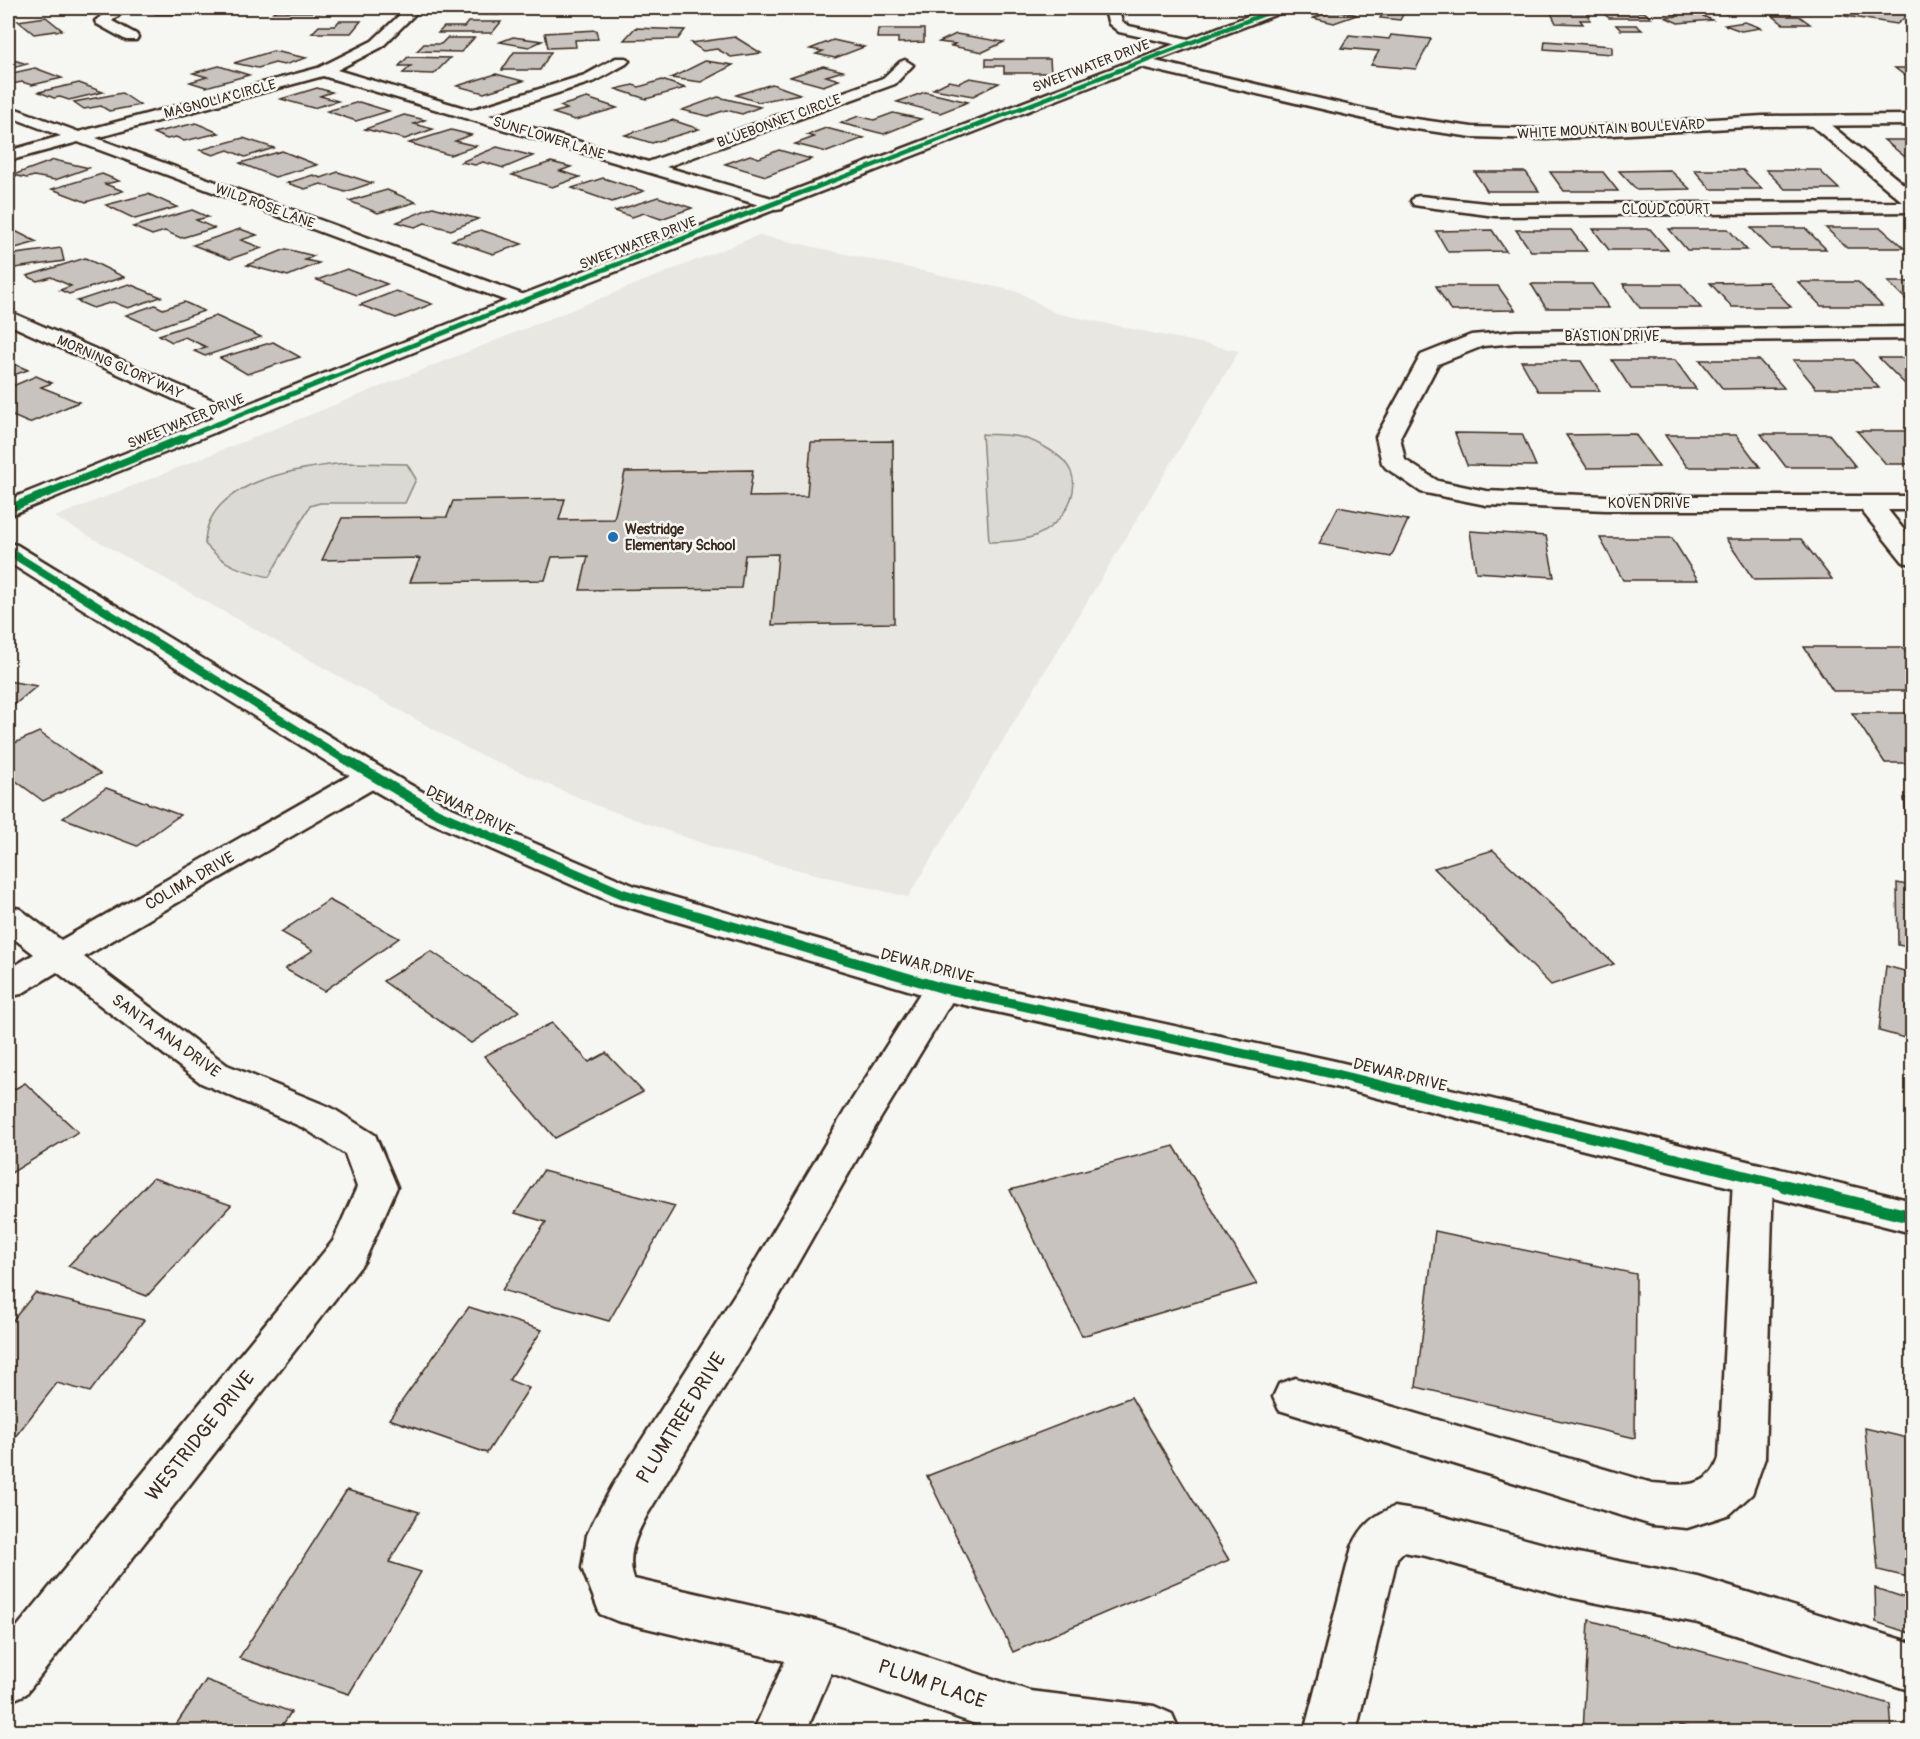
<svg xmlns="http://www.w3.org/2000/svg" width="1920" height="1739" viewBox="0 0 1920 1739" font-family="Pangolin,sans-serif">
<rect width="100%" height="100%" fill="#f6f6f2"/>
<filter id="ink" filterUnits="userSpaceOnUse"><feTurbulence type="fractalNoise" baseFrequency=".0167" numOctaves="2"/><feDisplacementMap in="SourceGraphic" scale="12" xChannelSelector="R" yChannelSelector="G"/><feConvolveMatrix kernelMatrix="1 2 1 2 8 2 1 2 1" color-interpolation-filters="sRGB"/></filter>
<g filter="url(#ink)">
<!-- built -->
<path fill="#e8e7e2" d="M759,235l260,57 36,21 184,38 -331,546 -181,-45 -129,-46 -122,-53 -421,-236z"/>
<!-- green -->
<g fill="#dad9d3" stroke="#8a8278" stroke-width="1.5">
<path d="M982,434c13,1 29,0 42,4 13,4 30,13 40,23 24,27 -2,64 -29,75 -14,5 -31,6 -46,6z"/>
<path d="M346,463l61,1 9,15 -11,24h-85l-10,3 -41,71c-29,-7 -44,-11 -64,-33 0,-63 93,-76 141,-81z"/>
</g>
<!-- building -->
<g fill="#c8c3be" stroke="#3b2a1e" stroke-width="1.5">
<path d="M164,8h34l-7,6h-35z"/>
<path d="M222,8h37l-3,2h-37z"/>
<path d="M279,8h47l-5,4h-48z"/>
<path d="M335,8h47l-5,5h-47z"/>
<path d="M463,8h42l-6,7 -42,-1z"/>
<path d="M530,8h44l-3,4h-43z"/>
<path d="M1711,8h36l-21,6 -20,-5z"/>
<path d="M1856,8l27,3 3,-3 25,4 -14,12 -52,-8z"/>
<path d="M1688,9l24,11 -34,3 -13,-6 15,-1 -11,-5z"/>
<path d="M1336,10l21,5 -23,8 -21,-5z"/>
<path d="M1386,10l19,1 -5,9 -20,-2z"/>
<path d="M1550,11l36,1 4,8h-10l3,4 -27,-1z"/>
<path d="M1602,12h42l7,6h-42z"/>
<path d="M1773,16h26l11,8h-27z"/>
<path d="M46,17l16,13 -28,4 -16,-13z"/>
<path d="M339,21h22l-10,12h-39l7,-7h16z"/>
<path d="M468,22h33l-9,11h-54l6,-6h20z"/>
<path d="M1745,22l16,6 -20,3 -16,-6z"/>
<path d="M1616,25h20l6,5h-21z"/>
<path d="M635,28l50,2 -7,9 -54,1z"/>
<path d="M878,29h46v13l-26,1v-5h-21z"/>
<path d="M596,30l2,9 -23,1 1,7 -28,1 -3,-15z"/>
<path d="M956,34l48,8 -21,10 -32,-6 4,-2 -16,-2z"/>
<path d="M1349,35l40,4 2,-4 40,4 -15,30 -45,-4 8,-14 -38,-3z"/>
<path d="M513,37l29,4 -13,6 -29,-5z"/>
<path d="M735,37l26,16 -30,4 -14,-8 -14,2 -12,-8z"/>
<path d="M447,38h27l-13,14 -44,-1 7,-7h17z"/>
<path d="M833,40l31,7 -29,11 -19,-4 7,-3 -13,-2z"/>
<path d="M1545,41l67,5v8l-68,-5z"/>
<path d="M273,51l33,7 -22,7 -9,-2 -17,5 -24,-5z"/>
<path d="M514,52h37l-11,18h-38z"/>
<path d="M408,57l42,1 -16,16 -31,-1 8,-7h-12z"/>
<path d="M8,59h2l17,5 -19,5z"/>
<path d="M986,59h64l1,14h-47v-7h-18z"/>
<path d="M705,61l28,4 -32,17 -30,-4z"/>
<path d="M219,66l30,9 -43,12 -16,-5 17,-5 -14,-4z"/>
<path d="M823,66l20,5 -17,5 13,4 -16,6 -33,-9z"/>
<path d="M35,68l27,10 -30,7 -10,-3 -10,2 -4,-2v-8z"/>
<path d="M1895,68h17v13z"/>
<path d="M496,74l27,7 -39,12 -27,-7z"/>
<path d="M970,78l29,5 -26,13 -40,-7 16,-8 10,2z"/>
<path d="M662,80l23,8 -39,11 -30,-10 17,-4 6,2z"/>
<path d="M79,83l24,9 -34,8 -9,-3 -6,1 -15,-6z"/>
<path d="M772,84l28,10 -42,8 -22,-7z"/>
<path d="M317,88l15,4 -12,4 18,5 -25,7 -32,-9z"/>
<path d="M925,92l43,10 -28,11 -43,-11z"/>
<path d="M122,93l18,12 -31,6 -8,-5 -17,3 -10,-7z"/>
<path d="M718,97l42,10 -18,7 -16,-4 -18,6 -26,-6z"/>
<path d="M587,98l30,10 -42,12 -22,-7 14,-4 -7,-3z"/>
<path d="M359,102l30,9 -33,10 -29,-10z"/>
<path d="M893,113l28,6 -37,15 -44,-11 19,-7 15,4z"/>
<path d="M404,115l21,5 -11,4 19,5 -28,10 -40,-10z"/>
<path d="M672,120l27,9 -47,14 -27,-8z"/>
<path d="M196,123l23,10 -35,8 -8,-4 -9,2 -14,-6z"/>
<path d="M826,128l38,10 -37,14 -32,-8 19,-7 -7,-2z"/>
<path d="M451,130l20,5 -16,6 21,5 -26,9 -41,-12z"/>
<path d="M243,138l31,10 -29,9 -17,-7 -15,5 -13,-5z"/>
<path d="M1884,140h28v16h-8z"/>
<path d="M497,147l36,9 -29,12 -21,-6 -8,3 -14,-3z"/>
<path d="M779,150l32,9 -45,17 -41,-12 25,-9 9,3z"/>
<path d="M282,151l35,14 -42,12 -35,-14z"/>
<path d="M54,160l35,8 -34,12 -21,-4 -7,2 -14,-3z"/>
<path d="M551,162l20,5 -11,4 20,6 -28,10 -40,-12z"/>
<path d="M1670,170l20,19 -53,1 -18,-19z"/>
<path d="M1694,170h49l19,19h-51z"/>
<path d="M1766,170h53l20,19h-54z"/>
<path d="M338,172l34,11 -27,9 -24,-8 -16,5 -18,-6 26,-8 8,3z"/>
<path d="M1475,172h51l13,19h-52z"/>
<path d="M1550,172h53l15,19h-54z"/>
<path d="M102,174l17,7 -14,3 18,7 -37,11 -34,-13z"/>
<path d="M603,178l41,13 -32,11 -40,-14z"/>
<path d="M387,190l29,12 -38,11 -29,-12z"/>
<path d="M148,194l29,13 -42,12 -29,-14z"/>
<path d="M658,197l34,11 -31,11 -17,-6 -12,4 -17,-6z"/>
<path d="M433,207l45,12 -27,11 -26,-7 -10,4 -18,-5z"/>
<path d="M192,210l16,7 -12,3 18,8 -33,10 -16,-7 -13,4 -19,-8z"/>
<path d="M1751,228h54l21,21h-55z"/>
<path d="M1826,228h55l23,20h-57z"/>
<path d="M240,229l17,6 -16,5 21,8 -32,11 -37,-14z"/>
<path d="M1593,229h57l18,21h-59z"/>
<path d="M1669,229h59l19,21h-60z"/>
<path d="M13,230l24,12 -29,8v-18z"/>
<path d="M481,230l41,14 -29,10 -41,-14z"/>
<path d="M1492,230l14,21 -58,1 -12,-21z"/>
<path d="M1516,230h55l16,21h-56z"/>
<path d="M61,248l3,13 -56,8v-14z"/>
<path d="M286,249l28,7 -9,4 14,3 -31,13 -41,-11z"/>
<path d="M85,258l39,19 -55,17 -9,-4 11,-4 -20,-9 -14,4 -10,-5z"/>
<path d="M347,269l40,15 -30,11 -40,-15z"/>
<path d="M1768,282l23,25h-59l-22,-24z"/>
<path d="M1798,282h60l24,24h-61z"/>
<path d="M1888,282h24v23z"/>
<path d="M129,284l32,13 -33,11 -15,-6 -20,6 -16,-7z"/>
<path d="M1531,284h61l17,24h-63z"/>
<path d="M1623,284h58l20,24h-61z"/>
<path d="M1436,286h62l17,24 -64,1z"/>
<path d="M396,291l36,13 -36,14 -36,-13z"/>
<path d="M184,302l20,9 -49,17 -29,-13 29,-10 8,4z"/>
<path d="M216,316l45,21 -56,19 -11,-5 12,-4 -21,-10 -13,5 -13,-7z"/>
<path d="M273,342l27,15 -53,17 -27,-16z"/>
<path d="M1879,358h33v27h-6z"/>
<path d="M1612,360h63l21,29h-65z"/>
<path d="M1700,360h59l25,28 -61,1z"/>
<path d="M1793,360h61l25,28h-63z"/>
<path d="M1521,361h60l19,30h-62z"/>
<path d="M14,364l14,6 -20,7v-11z"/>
<path d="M36,376l16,7 -11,4 38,15 -50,21 -21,-9v-26z"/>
<path d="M1857,431h55v33h-26z"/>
<path d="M1455,433l67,1 14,32 -69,-1z"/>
<path d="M1635,434l24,33 -72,1 -21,-33z"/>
<path d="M1761,434h68l27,33h-70z"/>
<path d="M1665,435h71l24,32h-73z"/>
<path d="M893,441l1,182 -122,2 6,-71 -33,1 -4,33 -161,2 8,-34 -36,1 -7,23 -135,2 10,-24 -98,2 20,-42 105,-1 6,-16 112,-2 -6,21 55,-1 11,-47 128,-2 -4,27 58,-1 4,-54z"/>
<path d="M1338,507l70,13 -17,37 -72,-13z"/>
<path d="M1470,531l76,5 8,41 -78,-5z"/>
<path d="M1600,538h72l26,42h-75z"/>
<path d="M1726,539h75l31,40 -78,1z"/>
<path d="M1804,647h98l10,14v30h-79z"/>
<path d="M8,681l29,5 -29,24z"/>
<path d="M1852,713h60v50h-27z"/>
<path d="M39,732l61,42 -57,27 -35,-26v-29z"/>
<path d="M106,788l74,27 -43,31 -74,-28z"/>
<path d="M1904,798l8,2v53h-1z"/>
<path d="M1493,850l121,114 -63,21 -117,-117z"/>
<path d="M1897,883l15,3v62l-14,-3z"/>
<path d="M329,900l70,38 -75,53 -39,-22 28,-19 -32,-18z"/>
<path d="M431,951l88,60 -48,32 -88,-62z"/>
<path d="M1886,966l26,7v67l-33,-9z"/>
<path d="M552,1023l37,39 17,-9 37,39 -88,46 -71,-82z"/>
<path d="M25,1083l53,49 -70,43v-82z"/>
<path d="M1174,1146l83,138 -175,52 -72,-146z"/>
<path d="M543,1171l132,35 -66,115 -107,-31 44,-68 -31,-9z"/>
<path d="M153,1178l78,27 -84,91 -79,-30z"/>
<path d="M1435,1231l201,43 -1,164 -219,-51z"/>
<path d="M35,1293l109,27 -54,72 -33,-9 -46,59 -3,-1v-115z"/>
<path d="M469,1307l73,23 -33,50 20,8 -42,65 -98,-34z"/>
<path d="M1131,1397l98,163 -216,92 -86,-176z"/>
<path d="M1865,1428l47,11v139l-34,-8z"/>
<path d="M347,1490l72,22 -30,50 32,10 -72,122 -110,-36z"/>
<path d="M1875,1588l37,12v34l-36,-12z"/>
<path d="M1589,1620l301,84 2,28h-189l-23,-7v7h-97z"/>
<path d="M206,1680l85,32 -13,20h-107z"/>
</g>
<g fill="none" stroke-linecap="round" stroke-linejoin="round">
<!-- minor casing -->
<g stroke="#3b2a1e" stroke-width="5">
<g id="minor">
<path d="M112,8h15l-15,13 24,13 2,3 -2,3h-10l-29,-16 -2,-3z"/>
<path d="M407,8h14l-39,39 -45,23 134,40 114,-35 31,-17h10l3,3 -3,3 -31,17 -106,34 159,47 235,-84 17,-16 5,-2 8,5 -18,19 -229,83 116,34 3,4 -3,4 -6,1 -453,-134 -227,62 434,159 3,4 -3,4 -7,2 -445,-165 -70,19v-10l53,-15 -53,-20v-10l71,26 239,-64 54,-27z"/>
<path d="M1104,8h14l4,14 7,4 64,14 2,3 -7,4 -69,-15 -10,-8z"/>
<path d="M1816,116l6,2 90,73v21l-417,4 -75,-10 -6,-1 -3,-4 3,-4 6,-1 75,8 408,-2 -93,-78 -2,-3z"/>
<path d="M8,311l232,101 3,5 -3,5 -8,2 -8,-2 -216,-98z"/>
<path d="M1912,327v12l-396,4 -33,3 -45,18 -38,73 5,23 33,21 48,10 120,5h306v14h-24l24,30v24l-9,-2 -42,-52h-255l-120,-5 -65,-13 -35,-24 -4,-5 -6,-26 45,-82 50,-20 45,-4z"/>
<path d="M372,767l11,2 4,7 -4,7 -299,174 143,108 105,43 43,27 22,52 -33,75 -338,432 -18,8v-64l325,-397 24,-54 -12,-33 -41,-26 -103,-45 -144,-111 -36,22 -13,3v-27l26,-16 -26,-20v-28l12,3 41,31 300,-171z"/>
<path d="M942,976l13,3 5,9 -86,141 -95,167 -132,219c-11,20 -21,41 -13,64l184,42 212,70 124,15 18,8 8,18h-182l-167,-59 -25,59h-53l32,-71 -168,-40 -17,-7 -18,-46 5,-33 7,-15 19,-35 136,-213 97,-163 83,-130z"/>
<path d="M1753,1163l14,4 6,11 -8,280 -13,36 -22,20 -43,14 -35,-3 -373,-115 -6,-13 6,-13 16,-6 357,105c27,2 57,8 67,-25l14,-280 6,-11z"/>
<path d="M1394,1507l32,5 147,40 125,25 214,66v48l-214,-68 -125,-25 -147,-42 -23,-4 -6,6 -41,174h-52l48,-185c9,-20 21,-32 42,-40z"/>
</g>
</g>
<!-- tertiary casing -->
<g stroke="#3b2a1e" stroke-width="5">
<g id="tertiary">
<path d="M1269,8h18l-2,3 -130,50 240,55 77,11 75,2 216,-13 149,-1v10l-149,1 -216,13 -75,-2 -77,-11 -254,-59 -611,238 -522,211v-16l508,-203z"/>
<path d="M8,543l9,2 366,224 64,37 188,80 309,90 391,85 577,140v32l-577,-146 -393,-87 -331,-98 -186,-82 -64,-37 -353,-221z"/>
</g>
</g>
<!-- minor -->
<use href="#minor" fill="#f6f6f2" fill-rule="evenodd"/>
<!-- tertiary -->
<use href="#tertiary" fill="#f6f6f2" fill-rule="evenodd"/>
<!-- cycleway-far4 casing -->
<g stroke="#f6f6f2" stroke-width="6">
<path id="cycleway-far4" d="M807,191l473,-183"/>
</g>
<!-- cycleway-far3 casing -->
<g stroke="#f6f6f2" stroke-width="8">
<path id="cycleway-far3" d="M180,439l343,-138 288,-112"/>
</g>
<!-- cycleway-far2 casing -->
<g stroke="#f6f6f2" stroke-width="10">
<g id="cycleway-far2">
<path d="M8,509l176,-71"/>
<path d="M8,551l344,213"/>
</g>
</g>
<!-- cycleway-far1 casing -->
<g stroke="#f6f6f2" stroke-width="14">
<path id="cycleway-far1" d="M350,762l86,51 187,81 319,94 393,86 456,113"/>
</g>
<!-- cycleway casing -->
<g stroke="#f6f6f2" stroke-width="16">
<path id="cycleway" d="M1785,1186l127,31"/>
</g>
<!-- cycleway-far4 -->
<use href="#cycleway-far4" stroke="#00873e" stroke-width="4.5"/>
<!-- cycleway-far3 -->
<use href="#cycleway-far3" stroke="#00873e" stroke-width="5"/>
<!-- cycleway-far2 -->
<use href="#cycleway-far2" stroke="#00873e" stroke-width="8"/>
<!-- cycleway-far1 -->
<use href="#cycleway-far1" stroke="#00873e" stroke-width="10"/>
<!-- cycleway -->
<use href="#cycleway" stroke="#00873e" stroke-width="13"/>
</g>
</g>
<!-- markers -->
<circle fill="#1f6fb2" stroke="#f6f6f2" stroke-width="2" cx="613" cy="537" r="6"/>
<g text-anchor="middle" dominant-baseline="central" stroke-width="5" stroke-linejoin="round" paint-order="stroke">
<!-- far-street labels -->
<g font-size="14" fill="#3b2a1e" stroke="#f6f6f2">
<text transform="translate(1091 66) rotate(-21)">SWEETWATER DRIVE</text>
<text transform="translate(220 99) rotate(-15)">MAGNOLIA CIRCLE</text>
<text transform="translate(779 121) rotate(-20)">BLUEBONNET CIRCLE</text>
<text transform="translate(1611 129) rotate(-3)">WHITE MOUNTAIN BOULEVARD</text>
<text transform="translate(549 138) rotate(17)">SUNFLOWER LANE</text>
<text transform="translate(265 206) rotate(20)">WILD ROSE LANE</text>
<text x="1666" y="209">CLOUD COURT</text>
<text transform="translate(638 243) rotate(-21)">SWEETWATER DRIVE</text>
<text x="1612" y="336">BASTION DRIVE</text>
<text transform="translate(120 367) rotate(24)">MORNING GLORY WAY</text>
<text transform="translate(186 421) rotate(-22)">SWEETWATER DRIVE</text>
<text x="1649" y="503">KOVEN DRIVE</text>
</g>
<!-- far-poi labels -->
<g font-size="14" font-weight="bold" fill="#3b2a1e" stroke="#f6f6f2" text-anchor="start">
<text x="625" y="529">Westridge<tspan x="625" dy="16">Elementary School</tspan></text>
</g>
<!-- street labels -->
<g font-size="16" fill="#3b2a1e" stroke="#f6f6f2">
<text transform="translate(470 811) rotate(26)">DEWAR DRIVE</text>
<text transform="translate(190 881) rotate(-30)">COLIMA DRIVE</text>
<text transform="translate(927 966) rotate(15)">DEWAR DRIVE</text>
<text transform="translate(166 1036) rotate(36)">SANTA ANA DRIVE</text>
<text transform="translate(1400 1075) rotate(14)">DEWAR DRIVE</text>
</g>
<!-- near-street labels -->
<g font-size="20" fill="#3b2a1e" stroke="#f6f6f2">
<text transform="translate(681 1418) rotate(-58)">PLUMTREE DRIVE</text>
<text transform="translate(200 1436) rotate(-51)">WESTRIDGE DRIVE</text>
<text transform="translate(932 1684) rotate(19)">PLUM PLACE</text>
</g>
</g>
<!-- margin -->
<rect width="1920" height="1739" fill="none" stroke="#f6f6f2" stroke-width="30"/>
<rect x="15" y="15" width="1890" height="1709" fill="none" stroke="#3b2a1e" stroke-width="2" filter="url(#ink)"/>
</svg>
